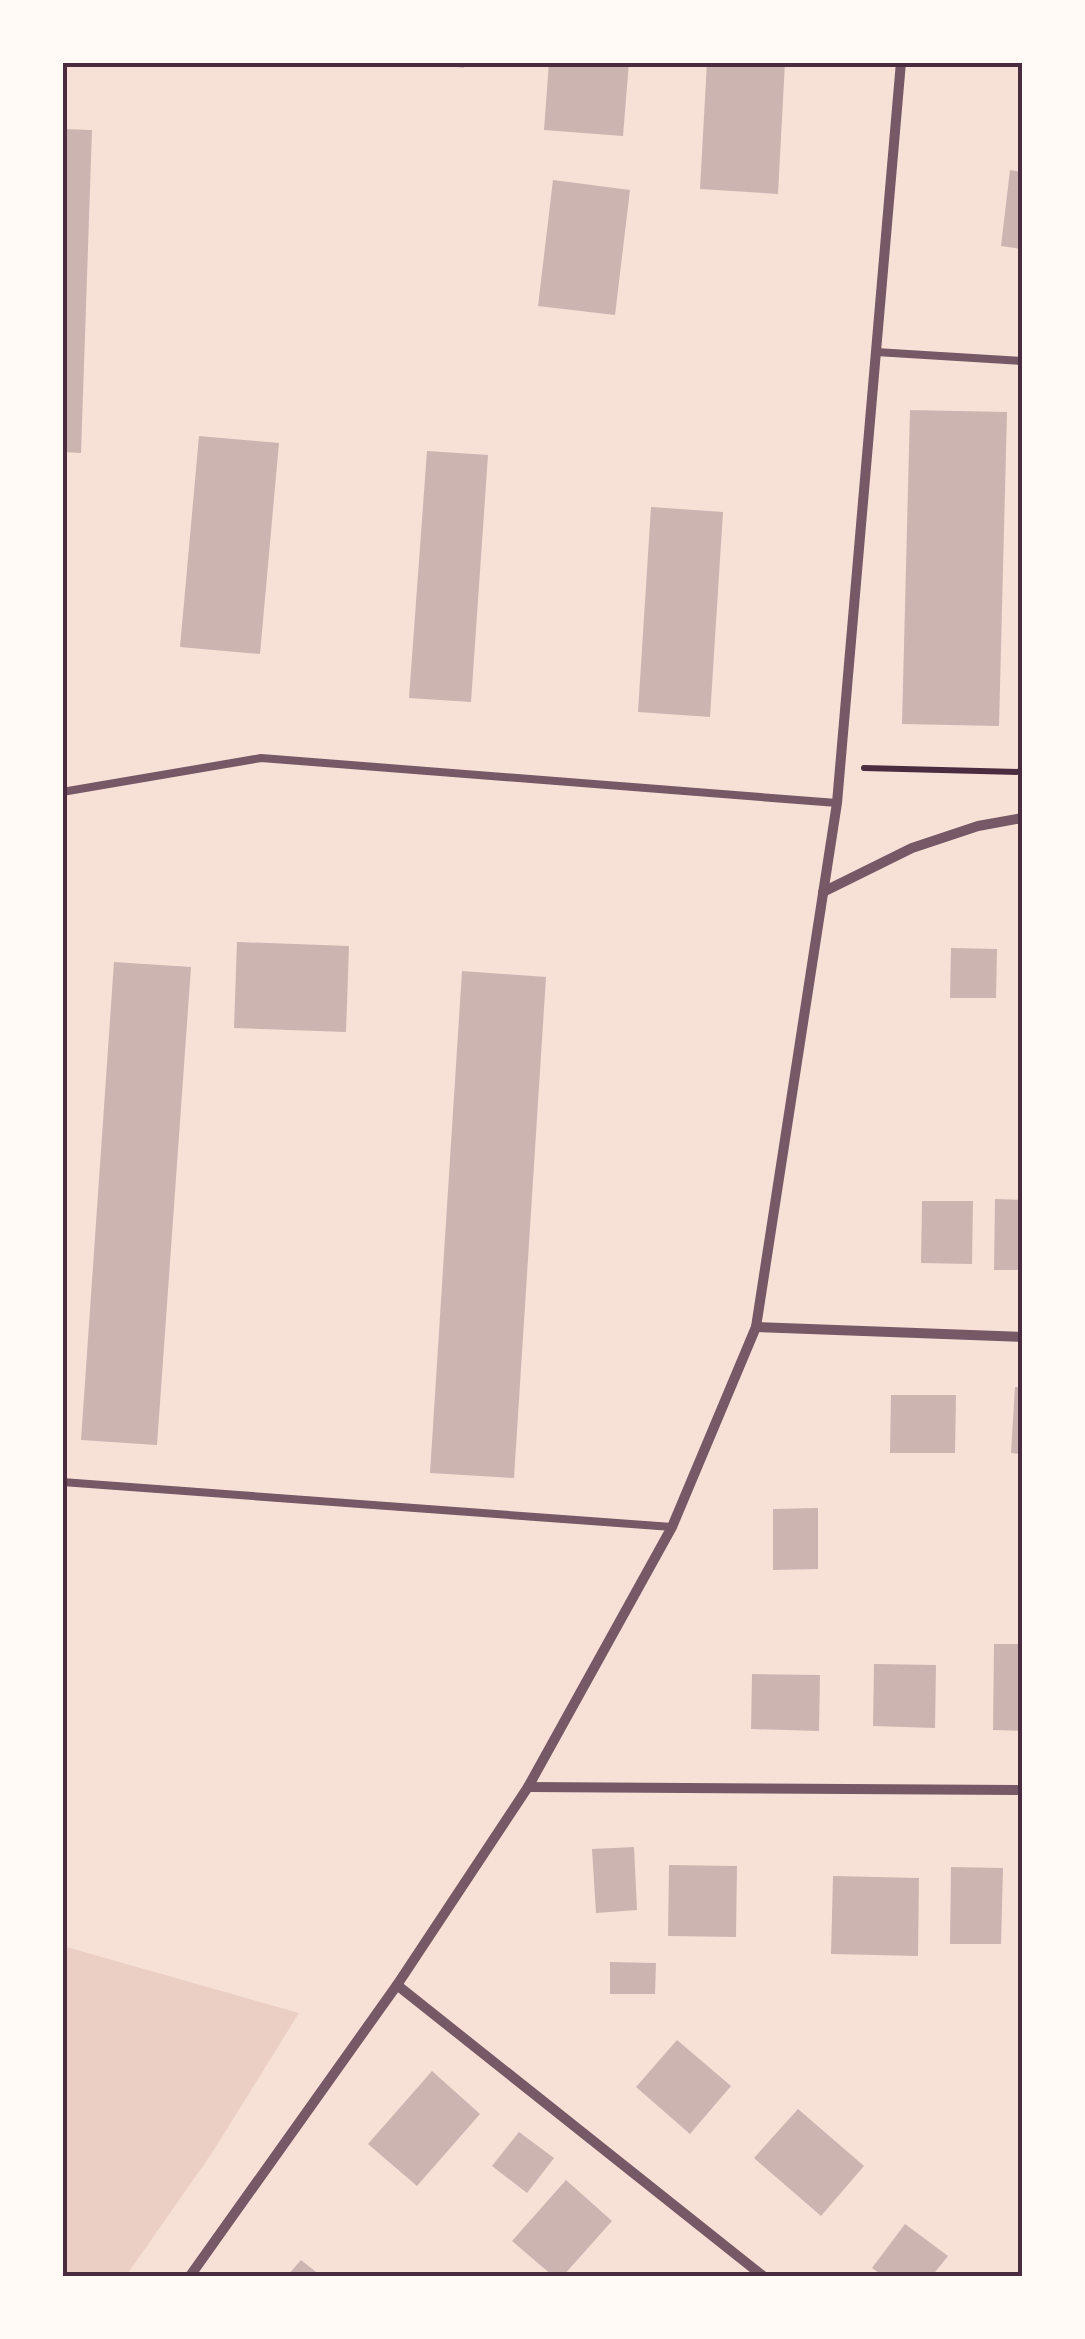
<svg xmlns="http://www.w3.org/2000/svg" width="1085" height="2339" viewBox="0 0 1085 2339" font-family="Mulish,sans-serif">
<rect width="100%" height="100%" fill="#f7e1d7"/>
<!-- green -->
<path fill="#ebcfc5" d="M63,1946l236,67 -87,140 -86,123h-63z"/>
<!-- building -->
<g fill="#ccb4b1">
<path d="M441,62h24l-1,6 -24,-3z"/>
<path d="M549,62h80l-6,74 -79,-6z"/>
<path d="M707,62h78l-7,132 -78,-5z"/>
<path d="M62,129l30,1 -11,323 -19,-1z"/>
<path d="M1010,170l12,2v77l-21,-3z"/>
<path d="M553,180l77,10 -15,125 -77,-9z"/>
<path d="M910,410l97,2 -8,314 -97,-2z"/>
<path d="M199,436l80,7 -19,211 -80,-7z"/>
<path d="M427,451l61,4 -17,247 -62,-4z"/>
<path d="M651,507l72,5 -13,205 -72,-5z"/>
<path d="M237,942l112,4 -3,86 -112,-4z"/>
<path d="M951,948l46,1 -1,49h-46z"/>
<path d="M114,962l77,5 -34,478 -76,-5z"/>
<path d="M462,971l84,6 -32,501 -84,-5z"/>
<path d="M995,1199l27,1v70h-28z"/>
<path d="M922,1201h51l-1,63 -51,-1z"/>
<path d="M1015,1387h7v67l-11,-1z"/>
<path d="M891,1395h65l-1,58h-65z"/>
<path d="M818,1508v61l-45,1v-61z"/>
<path d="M994,1644h28v87l-29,-1z"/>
<path d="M874,1664l62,1 -1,63 -62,-2z"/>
<path d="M752,1674l68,1 -1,56 -68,-2z"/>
<path d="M634,1847l3,63 -41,3 -4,-64z"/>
<path d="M669,1865l68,1 -1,71 -68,-1z"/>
<path d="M951,1867l52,1 -2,76h-51z"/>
<path d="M833,1876l86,2 -1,78 -87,-2z"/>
<path d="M610,1962l46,1 -1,31h-45z"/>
<path d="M677,2040l54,46 -41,48 -54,-47z"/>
<path d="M432,2071l48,43 -63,72 -49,-42z"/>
<path d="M798,2109l66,57 -43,50 -67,-58z"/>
<path d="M519,2132l35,26 -27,35 -35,-27z"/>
<path d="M566,2180l46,41 -49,55h-10l-41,-35z"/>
<path d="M905,2224l43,32 -16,20h-49l-11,-8z"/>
<path d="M301,2260l20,16h-34z"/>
</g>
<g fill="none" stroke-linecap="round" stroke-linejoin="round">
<!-- path -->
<path stroke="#4a2c40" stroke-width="6" d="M864,768l158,4"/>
<!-- service -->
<g stroke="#755966" stroke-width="8">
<path d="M876,352l146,9"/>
<path d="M62,792l199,-34 576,45"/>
<path d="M62,1482l610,45"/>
</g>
<!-- minor -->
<g stroke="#755966" stroke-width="10">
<path d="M823,892l89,-44 66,-22 44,-8"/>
<path d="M756,1327l266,10"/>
<path d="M528,1787l494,3"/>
<path d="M397,1985l366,291"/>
<path d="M190,2276l207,-291 131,-198 144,-260 84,-200 81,-524 64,-741"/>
</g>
</g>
<!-- border -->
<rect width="1085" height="2339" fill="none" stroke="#fffaf5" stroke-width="130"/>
<rect x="65" y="65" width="955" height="2209" fill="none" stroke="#4a2c40" stroke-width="4"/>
</svg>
